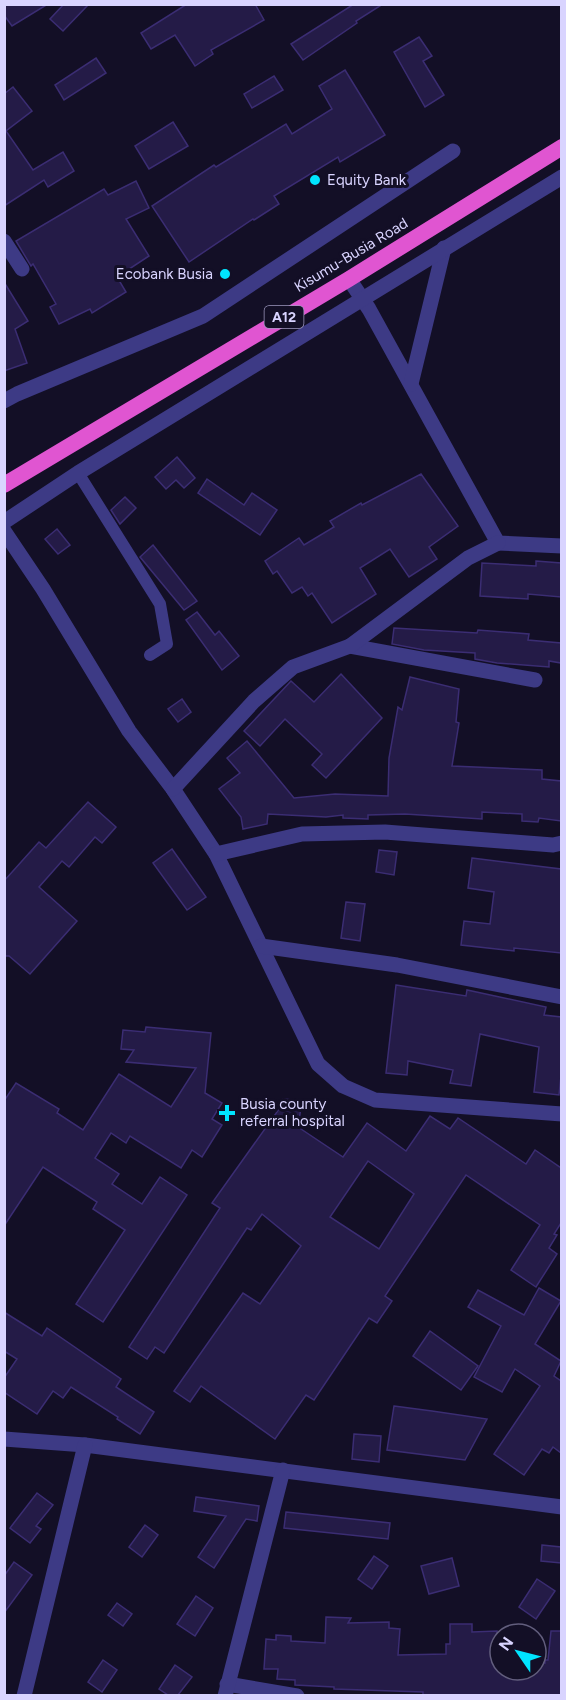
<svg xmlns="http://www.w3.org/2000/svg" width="566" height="1700" viewBox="0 0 566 1700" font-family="Figtree,sans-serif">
<rect width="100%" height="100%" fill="#130f26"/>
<!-- building -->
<g fill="#241b47" stroke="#3b2d73" stroke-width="1.5" fill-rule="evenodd">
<path d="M4,4h44l-36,22 -8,-11z"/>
<path d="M64,4h25l-26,27 -13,-12z"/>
<path d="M187,4h68l9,16 -53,30 2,4 -18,12 -20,-31 -24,14 -10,-16z"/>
<path d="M354,4h29l-27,17 1,2 -54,37 -12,-16z"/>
<path d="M419,37l13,19 -9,5 21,34 -19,12 -31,-55z"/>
<path d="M96,58l10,15 -42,27 -9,-15z"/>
<path d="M345,70l40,65 -45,27 -2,-5 -64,39 5,8 -25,16 -1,-1 -64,43 -37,-56 62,-41 2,2 70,-43 6,10 40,-25 -13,-23z"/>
<path d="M274,76l9,14 -31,18 -8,-14z"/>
<path d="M13,87l19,24 -26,20 27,39 30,-18 11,19 -26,16 -4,-7 -40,26v-112z"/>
<path d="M173,122l15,24 -39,23 -14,-23z"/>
<path d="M136,181l13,27 -23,11 23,37 -32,21 9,15 -34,21 -2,-4 -31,15 -9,-17 6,-3 -23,-40 -2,2 -15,-25 88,-52 4,6z"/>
<path d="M4,282l24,39 -13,8 12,34 -23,8z"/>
<path d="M177,457l18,21 -11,10 -8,-8 -10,9 -11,-12z"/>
<path d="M421,474l37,52 -29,21 8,12 -28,18 -19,-28 -30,19 16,26 -44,29 -20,-30 -4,3 -6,-9 -10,6 -15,-22 -4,3 -8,-13 34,-23 5,7 30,-18 -4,-6 31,-18 1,2z"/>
<path d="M207,479l37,26 8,-12 25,17 -17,25 -62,-42z"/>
<path d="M125,497l11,11 -16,16 -9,-14z"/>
<path d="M57,529l13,16 -12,9 -13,-15z"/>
<path d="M153,545l44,56 -13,9 -44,-53z"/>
<path d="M536,561l25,2v34l-33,-3v5l-48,-3 2,-33 54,3z"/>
<path d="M197,612l18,23 4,-4 20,25 -17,14 -36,-50z"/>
<path d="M394,628l83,5 1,-3 51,4 -1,6 33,3v20l-12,-2v6l-52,-4 -22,-4v-6l-51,-3 -32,-6z"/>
<path d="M341,674l41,44 -56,60 -14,-13 10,-11 -37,-35 -25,27 -16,-15 47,-50 23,21z"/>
<path d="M410,677l49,12 -3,33 3,1 -7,43 90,4v9l19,2v40l-22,-3 -1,4 -16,-1v-7l-40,-2v7l-77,-5 -37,1v4l-25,-1v-3l-17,2 -58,-3 -1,10 -24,5 -2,-12 -22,-28 21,-16 -13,-15 20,-17 47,57 41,-4 53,2 1,-38 9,-51 4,3z"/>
<path d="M182,699l9,13 -13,10 -10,-13z"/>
<path d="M88,802l28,25 -14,16 -7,-6 -26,30 -7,-6 -23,26 38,34 -47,53 -21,-18h-5v-75l35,-39 7,6z"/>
<path d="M172,849l34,48 -19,13 -34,-47z"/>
<path d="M379,850l18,2 -3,23 -18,-3z"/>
<path d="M472,858l89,11v84l-47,-5v3l-53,-6 3,-24 26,3 4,-32 -26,-4z"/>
<path d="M346,902l19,2 -5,37 -19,-3z"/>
<path d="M396,985l70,11 1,-6 79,17 -2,8 17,2v59l-2,19 -25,-3 5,-45 -59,-13 -9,52 -21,-3 3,-13 -45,-9 -1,14 -21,-2z"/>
<path d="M146,1027l65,6 -6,60 17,10 -10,16 10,6 -20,32 -10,-7 -11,18 -51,-32 -4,7 -15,-10 -16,25 24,16 -7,10 30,20 18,-27 27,18 -84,127 -27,-18 49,-74 -32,-21 4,-7 -54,-35 -39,59v-125l12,-18 43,26 -2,4 26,17 36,-56 52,33 25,-39 -70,-6 8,-12 -13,-1 2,-19 22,2z"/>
<path d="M283,1099l19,2 -4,26 45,30 24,-34 39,28 24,-35 20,13 8,-11 68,46 9,-14 26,18v55l-7,11 3,1 -8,13 8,6 -21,33 -25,-17 29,-45 -74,-50 -81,121 7,5 -15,22 -8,-5 -55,82 -8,-5 -31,44 -74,-53 -11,16 -16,-11 69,-98 17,11 41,-58 -39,-32 -11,16 -4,-2 -83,125 -9,-6 -8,12 -18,-12 91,-139 -8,-5 70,-98zM368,1161l46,33 -35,55 -49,-32z"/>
<path d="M539,1288l22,13 -26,43 26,17 -7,15 7,5v72l-8,-6 -4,6 -7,-4 -18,26 -30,-21 46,-68 -25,-17 -13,23 -28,-15 27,-51 -33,-19 10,-17 46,25z"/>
<path d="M4,1312l38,24 5,-8 74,51 -5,8 38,25 -14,22 -23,-15 1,-2 -47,-30 -8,11 -10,-7 -16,23 -33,-22v-14l13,-19 -13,-8z"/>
<path d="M430,1331l48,35 -17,24 -48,-34z"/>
<path d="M394,1406l38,5 55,8 -22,41 -78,-10z"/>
<path d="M354,1434l27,2 -2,26 -27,-3z"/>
<path d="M37,1493l16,12 -17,21 5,3 -11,14 -20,-15z"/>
<path d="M196,1497l63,9 -2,15 -11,-2 -32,49 -16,-11 28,-41 -32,-5z"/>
<path d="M286,1512l104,11 -2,16 -104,-11z"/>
<path d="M145,1525l13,10 -16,22 -13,-10z"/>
<path d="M542,1545l19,2v16l-20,-2z"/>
<path d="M374,1556l14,10 -16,23 -14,-10z"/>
<path d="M452,1558l7,28 -30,8 -8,-28z"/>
<path d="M14,1562l18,13 -28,38v-37z"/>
<path d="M537,1579l18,12 -19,28 -17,-12z"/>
<path d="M196,1596l17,12 -18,28 -18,-12z"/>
<path d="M117,1603l15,11 -9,12 -15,-11z"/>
<path d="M326,1617l25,1 -3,5 41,-1v6l11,1 -2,26 48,-1v-10h4v-20h22v8l25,-1v29h3v10h36v-7h9v-3h3l3,-29h10v64h-138v-3l-89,-3v-2l-39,-2v-5l-18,-1 1,-10h-14l2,-30 10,1v-5l15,1v5l34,2z"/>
<path d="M103,1660l14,10 -15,22 -14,-10z"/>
<path d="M175,1665l17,12 -14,18h-10l-9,-6z"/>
</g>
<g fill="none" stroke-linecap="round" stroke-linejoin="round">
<!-- service -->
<path stroke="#3d3a85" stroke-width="12" d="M78,473l82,131 7,40 -17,11"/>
<!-- minor -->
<g stroke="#3d3a85" stroke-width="15">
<path d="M4,241l18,28"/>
<path d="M349,279l20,30 129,234 64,3"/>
<path d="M411,384l33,-136"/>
<path d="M4,401l13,-7 186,-78 250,-165"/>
<path d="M4,522l74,-49 484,-296"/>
<path d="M4,531l39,58 86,142 44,58 43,65 102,210 25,22 32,14 187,14"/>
<path d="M350,646l185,34"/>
<path d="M173,789l81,-88 39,-34 57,-21 118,-88 30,-15"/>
<path d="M216,854l86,-20 83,-2 168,13 9,-2"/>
<path d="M261,946l136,19 165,32"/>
<path d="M4,1439l81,6 477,62"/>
<path d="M227,1684l70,12"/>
<path d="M24,1696l61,-251"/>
<path d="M225,1696l58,-226"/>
</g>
<!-- trunk -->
<path stroke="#e055d1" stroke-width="16" d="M4,485l345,-206 213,-132"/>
</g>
<!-- markers -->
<g fill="#00e5ff" stroke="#130f26" stroke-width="2">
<circle cx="315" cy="180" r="6"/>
<circle cx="225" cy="274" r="6"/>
<path d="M224 1104h6v6h6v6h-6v6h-6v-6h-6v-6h6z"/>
</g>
<g text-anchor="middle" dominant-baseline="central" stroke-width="6" stroke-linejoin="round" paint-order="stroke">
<!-- shield labels -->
<rect fill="#130f26" stroke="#9e99be" stroke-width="1.5" x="264.5" y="306" width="39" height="22" rx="4.5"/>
<g font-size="14" font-weight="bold" fill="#d9d4ff">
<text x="284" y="317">A12</text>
</g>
<!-- poi labels -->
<g font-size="15" fill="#d9d4ff" stroke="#130f26" text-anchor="start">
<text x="327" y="180">Equity Bank</text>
<text x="213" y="274" text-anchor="end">Ecobank Busia</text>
<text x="240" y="1104">Busia county<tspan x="240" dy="17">referral hospital</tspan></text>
</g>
<!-- street labels -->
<g font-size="15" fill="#d9d4ff" stroke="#130f26">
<text transform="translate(351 255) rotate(-31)">Kisumu-Busia Road</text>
</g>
</g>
<!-- border -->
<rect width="566" height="1700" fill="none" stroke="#d9d4ff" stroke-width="12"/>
<!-- north arrow -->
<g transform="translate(518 1652) rotate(305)"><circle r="28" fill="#130f26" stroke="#625e7d" stroke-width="1.5"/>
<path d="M0-4.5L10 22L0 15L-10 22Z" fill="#00e5ff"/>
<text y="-9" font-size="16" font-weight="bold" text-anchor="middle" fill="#d9d4ff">N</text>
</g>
</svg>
